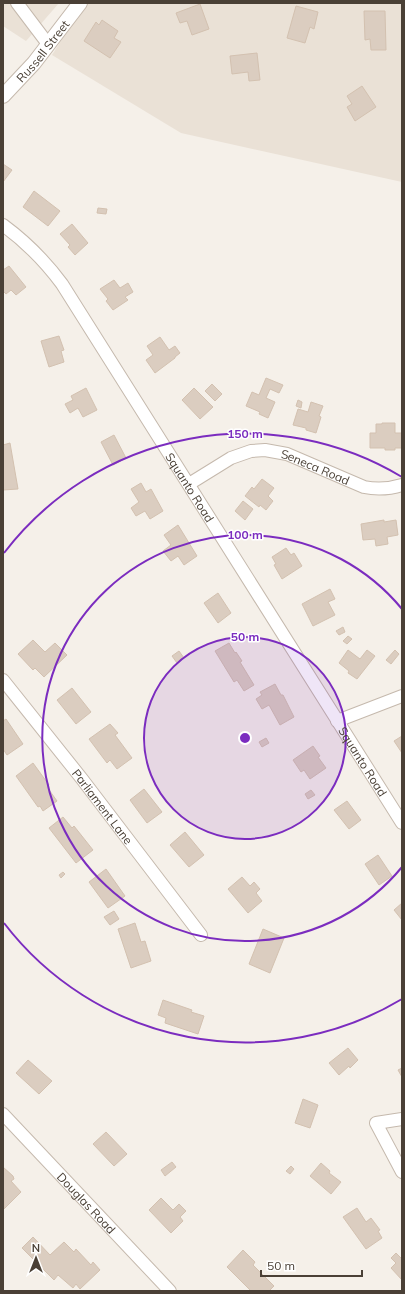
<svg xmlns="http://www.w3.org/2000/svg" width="405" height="1294" viewBox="0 0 405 1294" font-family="Mulish,sans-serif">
<rect width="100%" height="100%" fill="#f5f0e9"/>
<!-- residential -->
<g fill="#eae1d6">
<path d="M3,3h56l-33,38 -23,-15z"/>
<path d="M85,3h317v179l-221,-49 -129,-78z"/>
</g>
<!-- building -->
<g fill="#dbcdc0" stroke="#d3c1b0">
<path d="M200,4l9,25 -17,6 -5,-14 -7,2 -4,-10z"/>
<path d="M296,6l22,6 -4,17 -4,-2 -5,16 -18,-5z"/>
<path d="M364,11h21l1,39h-15l-1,-11 -5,1z"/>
<path d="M102,20l16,11 -4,7 7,4 -11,16 -26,-17 12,-19 3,3z"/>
<path d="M257,53l3,27 -11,1 -1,-9 -16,2 -2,-18z"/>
<path d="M362,86l14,21 -21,14 -8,-14 5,-3 -5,-8z"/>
<path d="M3,164l9,6 -9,12z"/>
<path d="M34,191l26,20 -12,15 -25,-19z"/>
<path d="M98,208l9,1 -1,5 -9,-1z"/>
<path d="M72,224l16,19 -13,12 -7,-8 2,-2 -10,-11z"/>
<path d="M9,266l17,21 -10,8 -5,-5 -5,4 -3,-3v-21z"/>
<path d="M114,280l6,8 8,-5 5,9 -8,5 3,3 -15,10 -7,-9 2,-2 -8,-10z"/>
<path d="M59,336l5,14 -3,1 3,11 -15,5 -8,-26z"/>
<path d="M160,337l9,13 6,-4 5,7 -5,4v1l-20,15 -9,-13 7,-5 -6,-9z"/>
<path d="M266,378l17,7 -4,8 -9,-4 -4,9 9,4 -7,16 -9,-4 1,-2 -14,-6 6,-14 7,3z"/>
<path d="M212,384l10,10 -7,7 -10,-10z"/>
<path d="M86,388l11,22 -14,7 -5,-9 -8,5 -5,-9 8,-4 -2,-4z"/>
<path d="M194,388l19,19 -13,12 -18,-19z"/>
<path d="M298,400l4,2 -1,6 -5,-2z"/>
<path d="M311,402l12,4 -4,10 2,1 -5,16 -10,-3v-2l-13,-3 5,-16 10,3z"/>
<path d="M382,423h13v10h7v15h-7v2h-10v-2h-15v-15h6v-9h6z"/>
<path d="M114,435l12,23 -13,7 -12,-23z"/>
<path d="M10,443l8,46 -15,1v-45z"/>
<path d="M262,479l12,9 -6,8 5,5 -7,9 -6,-5 -1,2 -14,-11 7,-9 2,2z"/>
<path d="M141,483l5,9 5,-3 12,22 -13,8 -5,-8 -9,5 -5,-8 8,-6 -8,-13z"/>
<path d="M243,501l10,8 -8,11 -10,-9z"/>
<path d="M384,520v2l12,-2 2,15 -11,2 1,7 -12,2 -1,-7 -12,1 -2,-16z"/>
<path d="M178,525l19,31 -13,9 -6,-9 -7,5 -8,-10 8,-6 -7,-10z"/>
<path d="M286,548l5,7 3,-2 8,13 -20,13 -8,-14 2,-1 -4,-7z"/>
<path d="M330,589l5,10 -7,3 7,13 -22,11 -11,-22z"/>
<path d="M218,593l13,20 -13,10 -14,-20z"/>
<path d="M343,627l2,5 -6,3 -3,-4z"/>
<path d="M348,636l4,3 -5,5 -4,-3z"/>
<path d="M33,640l12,12 10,-9 12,12 -23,22 -9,-9 -2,2 -15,-16z"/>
<path d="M229,643l6,10 1,-1 6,9 -2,1 14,23 -10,6 -7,-11 -3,2 -19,-31z"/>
<path d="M348,650l12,9 7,-9 8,6 -18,23 -9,-6 1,-2 -10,-8z"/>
<path d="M395,650l4,4 -8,10 -5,-4z"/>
<path d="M179,651l5,7 -7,5 -5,-7z"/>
<path d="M275,684l6,11h2l11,22 -14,8 -11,-20 -7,4 -6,-10 6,-4 -2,-3z"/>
<path d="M72,688l19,24 -15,12 -19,-24z"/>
<path d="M6,719l17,25 -16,11 -4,-6v-28z"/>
<path d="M110,724l8,9 -3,2 17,23 -15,11 -7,-9 -3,3 -18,-24z"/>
<path d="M402,736v17l-8,-12z"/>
<path d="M266,738l3,5 -7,4 -3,-5z"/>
<path d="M313,746l7,10 -2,1 8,11 -16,11 -6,-9 -3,2 -8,-12z"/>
<path d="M33,763l16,22 -2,2 10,14 -14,10 -3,-5 -2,1 -22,-31z"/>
<path d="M144,789l18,23 -15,11 -17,-23z"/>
<path d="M311,790l4,5 -7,4 -3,-5z"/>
<path d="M347,801l14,19 -12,9 -15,-19z"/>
<path d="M63,817l9,11 2,-2 19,24 -17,13 -27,-35z"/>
<path d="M185,832l19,23 -15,12 -19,-22z"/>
<path d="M378,855l14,21 -13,9 -14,-21z"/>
<path d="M106,869l19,27 -17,12 -19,-26z"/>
<path d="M63,872l2,2 -4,4 -2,-3z"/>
<path d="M242,877l8,9 4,-4 6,7 -4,4 6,8 -14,12 -20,-24z"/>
<path d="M402,903v17l-8,-10z"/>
<path d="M114,911l5,8 -9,6 -6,-8z"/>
<path d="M135,923l6,19 4,-1 6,20 -20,7 -13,-39z"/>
<path d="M263,929l21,9 -14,35 -21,-9z"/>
<path d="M163,1000l29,10 -1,2 13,4 -6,18 -33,-11 1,-5 -8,-3z"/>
<path d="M348,1048l10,12 -8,8 -1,-2 -10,9 -10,-12z"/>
<path d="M28,1060l24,21 -13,13 -23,-21z"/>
<path d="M402,1068v9l-4,-7z"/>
<path d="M303,1099l15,6 -8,23 -15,-5z"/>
<path d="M106,1132l21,22 -13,12 -21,-22z"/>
<path d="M172,1162l4,5 -11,9 -4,-6z"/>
<path d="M321,1163l9,8 -1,2 12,9 -10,12 -21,-18z"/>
<path d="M291,1166l3,3 -4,5 -4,-3z"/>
<path d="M3,1167l10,9 1,3 -3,2 10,11 -17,17z"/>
<path d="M161,1198l12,12 6,-6 7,7 -6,6 3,4 -12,12 -22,-23z"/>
<path d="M357,1208l9,14 5,-4 9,12 -2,1 4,7 -16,11 -23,-32z"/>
<path d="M33,1237l17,18 14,-13 10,10 2,-3 15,16 2,-3 7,8 -20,19 -4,-5 -3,4 -15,-13 -4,5 -32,-32z"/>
<path d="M243,1250l12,12 -2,3 21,21 -5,5h-18l-24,-24z"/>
<path d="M396,1253l5,5 1,-1v23l-11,-12 5,-5 -5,-5z"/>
</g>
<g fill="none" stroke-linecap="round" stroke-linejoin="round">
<!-- minor casing -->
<g stroke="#c5b9ad" stroke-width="14">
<g id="minor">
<path d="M17,3l31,41"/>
<path id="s1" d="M3,225c23,17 42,36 59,59l340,539"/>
<path id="s2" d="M189,484l42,-26 20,-7 14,-1 22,4 77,33c14,3 25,2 38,-2"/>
<path id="s3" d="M3,680l79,99 119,156"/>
<path d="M337,721l65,-25"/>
<path id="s4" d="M3,1114l167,177"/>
<path d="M402,1119l-26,4 26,49"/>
</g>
</g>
<!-- tertiary casing -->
<g stroke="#c5b9ad" stroke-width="16">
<g id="tertiary">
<path id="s5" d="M3,96l31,-33 46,-60"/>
</g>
</g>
<!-- minor -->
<use href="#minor" stroke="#fff" stroke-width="12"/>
<!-- tertiary -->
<use href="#tertiary" stroke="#fff" stroke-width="14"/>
</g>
<!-- distance rings -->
<circle cx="245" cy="738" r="101" fill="#7b2cbf" fill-opacity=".12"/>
<g fill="none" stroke="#7b2cbf" stroke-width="2">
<circle cx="245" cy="738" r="101"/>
<path d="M402 867A203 203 0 1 1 402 609"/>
<path d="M402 999A304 304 0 0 1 4 923M4 553A304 304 0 0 1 402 477"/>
</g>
<g text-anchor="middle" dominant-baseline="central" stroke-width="3" stroke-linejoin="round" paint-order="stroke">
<!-- street labels -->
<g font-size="12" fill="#4a4036" stroke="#fff">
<text stroke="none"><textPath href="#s5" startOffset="60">Russell Street</textPath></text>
<text stroke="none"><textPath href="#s2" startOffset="138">Seneca Road</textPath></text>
<text stroke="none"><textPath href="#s1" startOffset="324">Squanto Road</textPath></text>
<text stroke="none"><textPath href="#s1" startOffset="648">Squanto Road</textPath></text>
<text stroke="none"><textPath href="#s3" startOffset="161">Parliament Lane</textPath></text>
<text stroke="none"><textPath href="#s4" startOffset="122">Douglas Road</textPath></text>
</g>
</g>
<circle cx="245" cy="738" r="6" fill="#7b2cbf" stroke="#fff" stroke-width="2"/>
<g font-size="12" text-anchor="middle" font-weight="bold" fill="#7b2cbf" stroke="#fff" stroke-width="3" stroke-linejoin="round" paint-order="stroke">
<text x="245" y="438">150 m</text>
<text x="245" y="539">100 m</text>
<text x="245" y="641">50 m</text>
</g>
<!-- border -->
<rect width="405" height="1294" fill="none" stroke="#4a4036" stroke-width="8"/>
<!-- north arrow -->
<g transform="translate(36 1258)" stroke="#ffffff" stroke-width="3" paint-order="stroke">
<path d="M0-3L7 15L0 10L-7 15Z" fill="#4a4036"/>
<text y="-6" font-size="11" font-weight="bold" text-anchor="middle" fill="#4a4036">N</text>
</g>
<!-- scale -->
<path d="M261 1270v6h101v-6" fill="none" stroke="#4a4036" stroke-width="2"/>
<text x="267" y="1270" font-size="12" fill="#4a4036" stroke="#ffffff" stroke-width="3" paint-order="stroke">50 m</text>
</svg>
